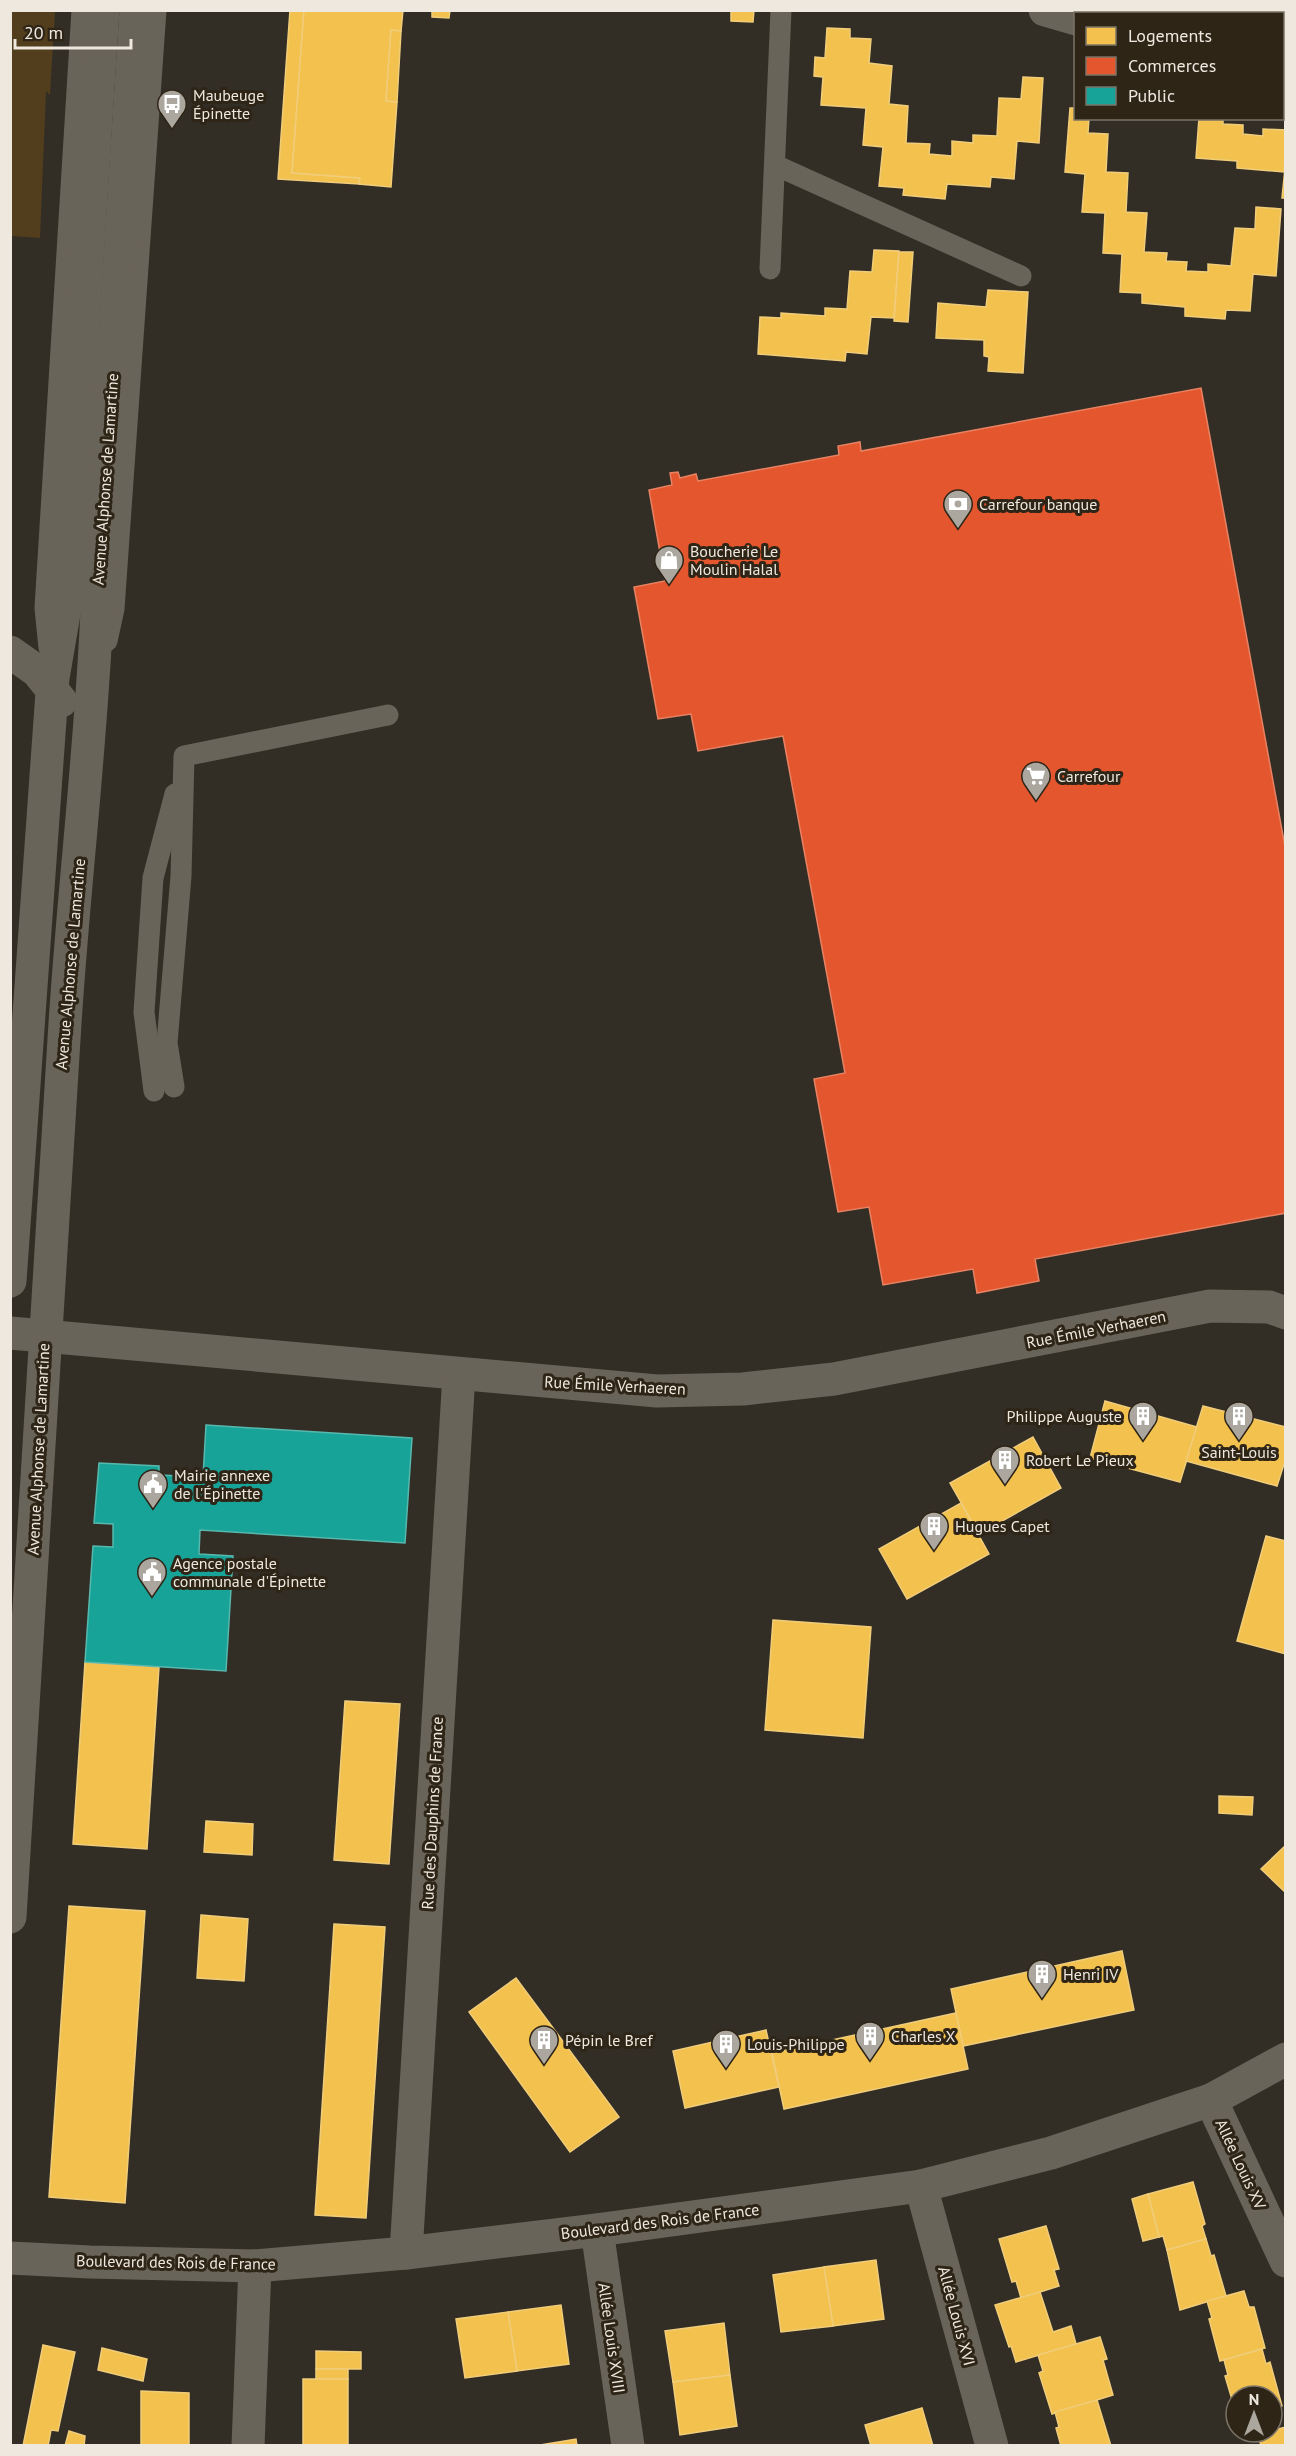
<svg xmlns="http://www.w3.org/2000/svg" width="1296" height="2456" viewBox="0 0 1296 2456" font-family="'PT Sans',sans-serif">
<rect width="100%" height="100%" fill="#322e26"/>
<!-- green -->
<path fill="#523e1c" d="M10,11h45l-5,84 -4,-4 -6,147 -29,-2z"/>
<!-- homes -->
<g fill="#f2c14e" stroke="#f1cd7a" stroke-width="1.5">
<path d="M290,10h14l-12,163 68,5 -1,6 -81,-5z"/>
<path d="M304,10h99l-2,21 -10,-1 -5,71 11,1 -6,85 -32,-3 1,-6 -68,-5z"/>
<path d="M432,10h18l-1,8 -17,-1z"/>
<path d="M731,10h23l-1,12 -22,-1z"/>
<path d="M827,28l23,1v9l21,1 -2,24 23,3 -3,38 19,2 -2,37 24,1 -1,10 23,2v-15l21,2v-8l24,1 2,-38 22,1 2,-22 20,1 -4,65 -22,-2 -3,38 -23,-2 -1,10 -43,-3 -2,15 -42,-4 1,-7 -25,-2 4,-39 -20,-2 3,-37 -45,-3 2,-28 -9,-1 1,-19 10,1z"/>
<path d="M391,30l10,1 -4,71 -11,-1z"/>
<path d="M1070,108h6v10h13l-1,15 20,1 -2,38 22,1 -2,39 21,1 -3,39 23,1 -1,8 21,1 -1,9 22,1v-8l23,2 4,-38 20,1 1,-22 25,2 -5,67 -23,-2 -3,37 -24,-1 -1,9 -40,-3v-9l-43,-4v-10l-22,-1 2,-38 -19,-1 2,-40 -23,-1 3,-38 -20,-2z"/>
<path d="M1199,118h24v6l20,1v9l20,2v-7l23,1 -2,42 -47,-4v-7l-41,-3z"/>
<path d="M1286,158v40h-4z"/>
<path d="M874,250l25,1 -5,67 -23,-1 -4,37 -21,-2 -1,9 -87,-7 2,-37 21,1v-5l44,3v-8l22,1 3,-38 22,1z"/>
<path d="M899,252h14l-5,70 -14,-1z"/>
<path d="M988,290l40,2 -5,81 -35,-2 1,-14 -5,-1v-16l-48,-2 2,-35 48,4z"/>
<path d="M1105,1401l92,26 -17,55 -90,-24z"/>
<path d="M1203,1406l83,21v31l-9,28 -91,-25z"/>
<path d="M1033,1437l28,51 -82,46 -29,-51z"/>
<path d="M961,1503l28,51 -82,45 -28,-50z"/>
<path d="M1266,1536l20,5v113l-49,-13z"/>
<path d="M773,1620l98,7 -8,111 -98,-8z"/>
<path d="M85,1662l74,5 -12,182 -74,-5z"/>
<path d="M345,1701l55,3 -11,160 -55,-4z"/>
<path d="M1219,1796l34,1 -1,18 -33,-2z"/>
<path d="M206,1821l47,3 -1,31 -48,-3z"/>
<path d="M1286,1845v48l-25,-24z"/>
<path d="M69,1906l76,5 -20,292 -76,-6z"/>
<path d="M201,1915l47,4 -4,62 -47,-3z"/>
<path d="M334,1924l51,3 -19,291 -51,-3z"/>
<path d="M1122,1951l12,59 -171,36 -12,-57z"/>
<path d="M516,1978l103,139 -49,35 -101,-140z"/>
<path d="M956,2013l12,56 -184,40 -12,-56z"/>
<path d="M766,2030l13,57 -94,21 -12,-57z"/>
<path d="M1193,2182l12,42 -3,2 4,13 -39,11 -4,-14 -4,1 -11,-43z"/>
<path d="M1148,2194l11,43 -16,4 -11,-42z"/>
<path d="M1046,2226l13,43 -5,1 5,16 -38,12 -5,-17 -4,1 -13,-43z"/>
<path d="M1206,2239l5,17 3,-1 12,41 -46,14 -13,-60z"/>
<path d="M876,2260l8,59 -51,7 -9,-59z"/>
<path d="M824,2267l9,59 -52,6 -8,-57z"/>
<path d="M1244,2291l5,16h5l11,41 -45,13 -11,-42 3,-1 -5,-17z"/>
<path d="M1040,2292l13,40 18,-6 5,18 -60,18 -5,-16 -2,1 -14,-42z"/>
<path d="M561,2305l8,59 -52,7 -9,-59z"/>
<path d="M508,2312l9,59 -52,7 -9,-59z"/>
<path d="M724,2323l6,52 -57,7 -8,-51z"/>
<path d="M1100,2337l7,22 -4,1 10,35 -61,19 -13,-41 4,-2 -5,-16z"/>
<path d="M43,2345l32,7 -17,79 -7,-1 -3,16h-25z"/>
<path d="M102,2348l45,11 -4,22 -45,-11z"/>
<path d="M1262,2349l4,15 4,-2 12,44 -10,3v-13h-36v17l-11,-37 3,-1 -4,-15z"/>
<path d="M316,2351l45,1v17h-45z"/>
<rect x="316" y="2369" width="32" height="10"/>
<path d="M730,2375l7,51 -57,9 -7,-53z"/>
<rect x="303" y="2379" width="45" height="67"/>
<path d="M141,2391l48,2v53h-48z"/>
<path d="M1097,2400l14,46h-50l-5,-18 3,-1 -4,-15z"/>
<path d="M922,2408l11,38h-62l-6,-21z"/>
<path d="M1286,2427v19h-25l-3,-12z"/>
<path d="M69,2431l16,5 -1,10h-19z"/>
<path d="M576,2439l1,7h-43z"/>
</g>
<!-- shops -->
<path fill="#e4572e" stroke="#e78263" stroke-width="1.5" d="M1201,388l85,464v361l-251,46 4,22 -62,12 -4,-24 -90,16 -14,-78 -31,5 -24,-133 31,-6 -62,-337 -85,15 -7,-37 -33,5 -24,-132 31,-6 -16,-91 23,-5 -2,-12 8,-1 2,6 16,-4 2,7 141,-26 -1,-9 22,-4 1,9z"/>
<!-- public -->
<path fill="#17a398" stroke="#58b8ad" stroke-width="1.5" d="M206,1425l206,13 -7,105 -205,-13 -1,24 34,2 -7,115 -141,-9 8,-116 20,1v-23l-19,-1 5,-60 60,3v9l44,2z"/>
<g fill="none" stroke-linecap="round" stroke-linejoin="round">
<!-- lane -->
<g stroke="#696459" stroke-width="21">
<path d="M775,165l246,111"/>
<path d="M770,269l11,-259"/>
<path d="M107,641l7,-32 42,-599"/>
<path d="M49,648l-4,-40 37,-598"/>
<path d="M174,1087l-7,-44 14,-167 3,-120 204,-41"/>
<path d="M154,1091l-10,-79 9,-134 22,-84"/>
</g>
<!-- street -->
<g stroke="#696459" stroke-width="33">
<path d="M1045,10l31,9"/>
<path d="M1282,66h4"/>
<path d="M10,652l27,19 24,30"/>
<path d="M10,1281l43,-603 12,-70 38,-598"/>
<path d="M10,1333l647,58 86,-2 91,-10 376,-73 59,1 17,6"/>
<path d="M10,1917c20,-298 35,-596 55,-894 9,-138 26,-275 32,-413l39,-600"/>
<path d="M1211,2100l75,161"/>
<path d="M921,2186l71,260"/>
<path d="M597,2230l31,216"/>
<path d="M406,2253l53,-879"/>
<path d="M10,2258l80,4 165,4 151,-13 191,-23 324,-44 130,-33 160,-53 75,-41"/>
<path d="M248,2446l7,-180"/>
</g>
</g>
<!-- icons -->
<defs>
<g id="bus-pin" transform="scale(1.5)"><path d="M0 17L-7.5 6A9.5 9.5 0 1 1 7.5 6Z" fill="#aca79e" stroke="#2e2517"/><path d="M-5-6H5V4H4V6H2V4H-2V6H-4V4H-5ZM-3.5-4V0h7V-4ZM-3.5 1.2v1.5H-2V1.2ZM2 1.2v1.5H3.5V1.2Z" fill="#fff"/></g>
<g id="bank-pin" transform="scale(1.5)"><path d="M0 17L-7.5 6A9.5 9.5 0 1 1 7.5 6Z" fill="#aca79e" stroke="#2e2517"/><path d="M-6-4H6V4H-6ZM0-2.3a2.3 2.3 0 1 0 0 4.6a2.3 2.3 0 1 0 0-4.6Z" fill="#fff"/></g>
<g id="shop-pin" transform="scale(1.5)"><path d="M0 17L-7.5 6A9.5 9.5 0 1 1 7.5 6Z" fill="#aca79e" stroke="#2e2517"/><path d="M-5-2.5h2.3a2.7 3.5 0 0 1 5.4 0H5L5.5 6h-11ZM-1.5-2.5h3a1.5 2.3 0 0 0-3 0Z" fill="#fff"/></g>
<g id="supermarket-pin" transform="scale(1.5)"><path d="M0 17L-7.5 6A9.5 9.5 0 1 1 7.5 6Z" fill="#aca79e" stroke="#2e2517"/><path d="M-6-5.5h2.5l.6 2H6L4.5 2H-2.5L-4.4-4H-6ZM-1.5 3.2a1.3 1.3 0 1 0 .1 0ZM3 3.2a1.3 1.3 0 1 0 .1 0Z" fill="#fff"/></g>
<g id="building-pin" transform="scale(1.5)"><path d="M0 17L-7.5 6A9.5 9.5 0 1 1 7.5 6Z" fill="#aca79e" stroke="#2e2517"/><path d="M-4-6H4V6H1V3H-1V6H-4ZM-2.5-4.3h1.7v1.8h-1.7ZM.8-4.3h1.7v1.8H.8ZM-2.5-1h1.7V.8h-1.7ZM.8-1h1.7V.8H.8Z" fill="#fff"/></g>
<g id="civic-pin" transform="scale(1.5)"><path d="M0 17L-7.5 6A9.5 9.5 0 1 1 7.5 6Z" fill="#aca79e" stroke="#2e2517"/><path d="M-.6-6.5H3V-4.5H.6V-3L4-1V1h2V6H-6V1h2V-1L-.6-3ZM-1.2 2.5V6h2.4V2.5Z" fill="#fff"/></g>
</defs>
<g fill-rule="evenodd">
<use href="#bus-pin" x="172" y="104"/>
<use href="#bank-pin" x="958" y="504"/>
<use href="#shop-pin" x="669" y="560"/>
<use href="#supermarket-pin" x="1036" y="776"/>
<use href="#building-pin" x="1143" y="1416"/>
<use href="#building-pin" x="1239" y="1416"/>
<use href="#building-pin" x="1005" y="1460"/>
<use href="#civic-pin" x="153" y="1484"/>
<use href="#building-pin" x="934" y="1526"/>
<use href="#civic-pin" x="152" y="1572"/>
<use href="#building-pin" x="1042" y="1974"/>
<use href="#building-pin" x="870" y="2036"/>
<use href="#building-pin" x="544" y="2040"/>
<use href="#building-pin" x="726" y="2044"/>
</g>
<g text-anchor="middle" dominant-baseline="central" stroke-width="6" stroke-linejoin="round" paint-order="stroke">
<!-- poi labels -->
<g font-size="16" fill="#eee8df" stroke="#2e2517" text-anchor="start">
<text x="193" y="95">Maubeuge<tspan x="193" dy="18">Épinette</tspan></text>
<text x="979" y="504">Carrefour banque</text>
<text x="690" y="551">Boucherie Le<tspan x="690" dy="18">Moulin Halal</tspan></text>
<text x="1057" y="776">Carrefour</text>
<text x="1122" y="1416" text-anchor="end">Philippe Auguste</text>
<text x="1239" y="1452" text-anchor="middle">Saint-Louis</text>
<text x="1026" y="1460">Robert Le Pieux</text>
<text x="174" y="1475">Mairie annexe<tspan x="174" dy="18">de l'Épinette</tspan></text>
<text x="955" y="1526">Hugues Capet</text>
<text x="173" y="1563">Agence postale<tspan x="173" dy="18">communale d'Épinette</tspan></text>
<text x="1063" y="1974">Henri IV</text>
<text x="891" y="2036">Charles X</text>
<text x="565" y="2040">Pépin le Bref</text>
<text x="747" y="2044">Louis-Philippe</text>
</g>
<!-- street labels -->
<g font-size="16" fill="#eee8df" stroke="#2e2517">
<text transform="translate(105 479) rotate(-86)">Avenue Alphonse de Lamartine</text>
<text transform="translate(70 964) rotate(-85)">Avenue Alphonse de Lamartine</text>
<text transform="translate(1096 1329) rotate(-11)">Rue Émile Verhaeren</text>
<text transform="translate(615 1385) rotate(3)">Rue Émile Verhaeren</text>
<text transform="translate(38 1449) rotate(-87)">Avenue Alphonse de Lamartine</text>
<text transform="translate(432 1813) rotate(-87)">Rue des Dauphins de France</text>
<text transform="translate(1241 2164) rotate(65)">Allée Louis XV</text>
<text transform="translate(660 2221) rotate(-7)">Boulevard des Rois de France</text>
<text transform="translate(176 2262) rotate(1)">Boulevard des Rois de France</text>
<text transform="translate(957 2316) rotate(75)">Allée Louis XVI</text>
<text transform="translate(612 2338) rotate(82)">Allée Louis XVIII</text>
</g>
</g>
<!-- border -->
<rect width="1296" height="2456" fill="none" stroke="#eee8df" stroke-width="24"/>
<!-- legend -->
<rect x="1074" y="12" width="210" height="108" fill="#2e2517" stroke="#7b7367" stroke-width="1.5"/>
<rect x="1086" y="27" width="30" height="18" fill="#f2c14e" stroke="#7b7367" stroke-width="1.5"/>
<text x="1128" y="42" font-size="18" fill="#eee8df">Logements</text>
<rect x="1086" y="57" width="30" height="18" fill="#e4572e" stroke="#7b7367" stroke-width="1.5"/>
<text x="1128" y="72" font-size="18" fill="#eee8df">Commerces</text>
<rect x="1086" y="87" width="30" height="18" fill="#17a398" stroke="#7b7367" stroke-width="1.5"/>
<text x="1128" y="102" font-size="18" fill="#eee8df">Public</text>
<!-- north arrow -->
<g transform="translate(1254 2414)"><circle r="28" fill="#2e2517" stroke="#7b7367" stroke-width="1.5"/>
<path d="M0-4.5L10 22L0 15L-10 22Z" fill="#aca79e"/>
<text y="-9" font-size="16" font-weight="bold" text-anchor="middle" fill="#eee8df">N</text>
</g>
<!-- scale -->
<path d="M15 39v9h116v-9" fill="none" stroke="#eee8df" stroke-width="3"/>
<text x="24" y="39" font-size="18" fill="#eee8df" stroke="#2e2517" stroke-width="4.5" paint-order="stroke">20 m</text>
</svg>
